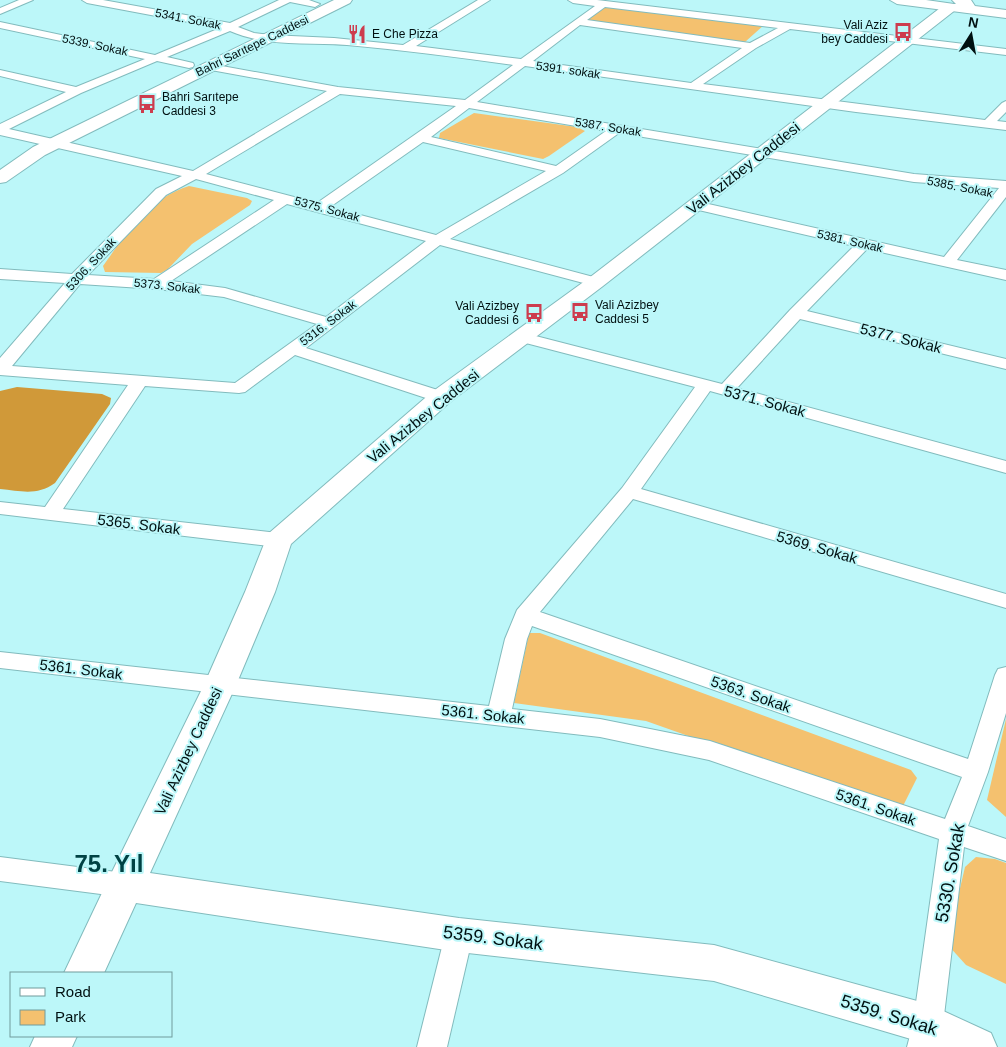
<svg xmlns="http://www.w3.org/2000/svg" width="1006" height="1047" viewBox="0 0 1006 1047" font-family="Helvetica,sans-serif">
<rect width="100%" height="100%" fill="#bcf7f9"/>
<!-- green -->
<g fill="#f4c16f">
<path d="M603,5l162,19 -20,18 -159,-22z"/>
<path d="M474,113l103,14 8,4 -36,25 -6,3 -104,-21 1,-5z"/>
<path d="M189,186l58,12 5,3 -2,4 -58,39 -24,25 -7,4 -56,-1 -2,-6c23,-32 46,-68 86,-80z"/>
<path d="M529,633h11l371,137 6,8 -14,28 -14,1 -243,-86 -132,-18z"/>
<path d="M1006,719v98l-19,-17z"/>
<path d="M976,857l19,2 11,4v121l-40,-19 -19,-21 18,-77z"/>
</g>
<!-- forest -->
<path fill="#d09939" d="M17,387l85,7 9,4 -1,6 -55,79c-18,13 -34,8 -55,6v-98z"/>
<g fill="none" stroke-linecap="round" stroke-linejoin="round">
<!-- street casing -->
<g stroke="#82bbbd" stroke-width="2">
<g id="street">
<path d="M19,0h14l-33,14v-6z"/>
<path d="M82,0h21l127,23 49,-23h30l11,4 -5,3 -25,-5 -52,25 16,6 16,2 64,3 69,7 75,-45h12l-74,46 105,13 74,-53 -22,-3 -5,-3h29l409,49v6l-216,-26 -34,19 -53,36 282,36 17,-17 4,-2v11l-9,9 9,1v8l-150,-18 -331,-46 -48,36 437,72 92,7v16l-49,63 49,10v10l-139,-31 -60,62 199,48v10l-206,-50 -63,69 269,73v12l-296,-82 -69,98 365,105v14l-373,-109 -93,113 428,147 27,-84 3,-6 8,-2v46l-18,59 -20,54 38,13v22l-42,-14 -21,177 -6,23h-30l6,-23 26,-185 -230,-79 -109,-23 -600,-69v-16l489,54 16,-67 12,-29 105,-122 73,-101 -177,-46 -2,-3 2,-3 6,-2 198,51 68,-74 64,-64 -164,-38 -2,-3 2,-3 5,-1 249,56 55,-69 -85,-6 -295,-49 -56,40 -113,66 151,40 3,3 -3,3h-10l-151,-40 -134,103 141,45 3,4 -3,4 -6,1 -6,-1 -140,-46 -50,37 -6,1 -94,-7 -82,123 215,24 7,2 3,5 -3,5 -7,2 -278,-33v-12l45,5 83,-122 -128,-10v-17l65,-75 -65,-4v-10l72,5 84,-85 26,-13 -182,-41v-11l66,-32 -66,-16v-6l76,17 69,-28 -145,-31v-6l155,33 65,-27 -133,-25zM605,7l173,21 -28,15 -163,-23zM580,25l162,23 -51,35 -158,-22zM230,31c36,16 78,11 117,14 55,5 111,12 166,20l-48,35 -127,-13 -127,-23 -4,1 -2,2 2,2 4,1 116,21 -134,80 -184,-42 72,-36 76,-32 32,7 4,-1 1,-2 -1,-2 -26,-6zM340,94l116,12 -139,97 -111,-29zM469,108l137,23 -50,35 -125,-29zM423,142l123,29 -110,64 -106,-28zM196,179l78,21 -120,79 -66,-4 78,-80zM287,204l139,37 -100,76 -101,-29 -54,-7zM80,284l77,5 67,8 93,27 -82,59 -223,-17zM532,626l430,151 -17,42 -235,-78 -110,-22 -88,-10 15,-70z"/>
<path d="M0,857l124,16 10,4 4,8 -4,8 -10,4 -124,-16z"/>
<path d="M459,922l10,4 4,9 -26,112h-30l28,-112 4,-9z"/>
</g>
</g>
<!-- secondary casing -->
<g stroke="#82bbbd" stroke-width="2">
<g id="secondary">
<path d="M334,0h18l-2,3 -305,152 -39,27 -6,1v-13l33,-23z"/>
<path d="M949,4l7,4 -2,3 -351,275 -153,116 -159,142 -16,48 -39,93 -86,188 309,45 255,27 214,59 63,29 6,14h-65l-11,-5 -207,-61 -255,-29 -323,-49 -32,70h-40l47,-99 93,-189 41,-93 23,-58 164,-142 157,-114 355,-273z"/>
<path d="M35,1036h42l-5,11h-42z"/>
</g>
</g>
<!-- primary casing -->
<g stroke="#82bbbd" stroke-width="2">
<path id="primary" d="M890,0h36l28,4h2l-4,-4h19l4,6 31,4v8l-109,-14z"/>
</g>
<!-- street -->
<use href="#street" fill="#fff" fill-rule="evenodd"/>
<!-- secondary -->
<use href="#secondary" fill="#fff" fill-rule="evenodd"/>
<!-- primary -->
<use href="#primary" fill="#fff" fill-rule="evenodd"/>
</g>
<!-- icons -->
<defs>
<g id="bus-bare" transform="scale(1.5)"><path d="M-5-6H5V4H4V6H2V4H-2V6H-4V4H-5ZM-3.5-4V0h7V-4ZM-3.5 1.2v1.5H-2V1.2ZM2 1.2v1.5H3.5V1.2Z" fill="#cd3c4e" stroke="#bcf7f9" stroke-width="2.5" paint-order="stroke"/></g>
<g id="restaurant-bare" transform="scale(1.5)"><path d="M-5-6h1v4h1v-4h1v4h1v-4h1v5L-1.5 .5V6h-2V.5L-5-1ZM5-6V6H3V1.5H1.5Q1.5-4 5-6Z" fill="#cd3c4e" stroke="#bcf7f9" stroke-width="2.5" paint-order="stroke"/></g>
</defs>
<g fill-rule="evenodd">
<use href="#bus-bare" x="903" y="32"/>
<use href="#restaurant-bare" x="357" y="34"/>
<use href="#bus-bare" x="147" y="104"/>
<use href="#bus-bare" x="580" y="312"/>
<use href="#bus-bare" x="534" y="313"/>
</g>
<g text-anchor="middle" dominant-baseline="central" stroke-width="4" stroke-linejoin="round" paint-order="stroke">
<!-- far-street labels -->
<g font-size="12" fill="#001011" stroke="#bcf7f9">
<text transform="translate(188 19) rotate(11)">5341. Sokak</text>
<text transform="translate(95 45) rotate(12)">5339. Sokak</text>
<text transform="translate(252 46) rotate(-26)">Bahri Sarıtepe Caddesi</text>
<text transform="translate(568 70) rotate(8)">5391. sokak</text>
<text transform="translate(608 127) rotate(9)">5387. Sokak</text>
<text transform="translate(960 187) rotate(11)">5385. Sokak</text>
<text transform="translate(327 209) rotate(15)">5375. Sokak</text>
<text transform="translate(850 241) rotate(13)">5381. Sokak</text>
<text transform="translate(91 264) rotate(-47)">5306. Sokak</text>
<text transform="translate(167 286) rotate(6)">5373. Sokak</text>
<text transform="translate(328 323) rotate(-37)">5316. Sokak</text>
</g>
<!-- far-poi labels -->
<g font-size="12" fill="#001011" stroke="#bcf7f9" text-anchor="start">
<text x="888" y="25" text-anchor="end">Vali Aziz<tspan x="888" dy="14">bey Caddesi</tspan></text>
<text x="372" y="34">E Che Pizza</text>
<text x="162" y="97">Bahri Sarıtepe<tspan x="162" dy="14">Caddesi 3</tspan></text>
<text x="595" y="305">Vali Azizbey<tspan x="595" dy="14">Caddesi 5</tspan></text>
<text x="519" y="306" text-anchor="end">Vali Azizbey<tspan x="519" dy="14">Caddesi 6</tspan></text>
</g>
<!-- street labels -->
<g font-size="15" fill="#001011" stroke="#bcf7f9">
<text transform="translate(743 168) rotate(-38)">Vali Azizbey Caddesi</text>
<text transform="translate(901 338) rotate(14)">5377. Sokak</text>
<text transform="translate(765 401) rotate(15)">5371. Sokak</text>
<text transform="translate(423 416) rotate(-39)">Vali Azizbey Caddesi</text>
<text transform="translate(139 524) rotate(7)">5365. Sokak</text>
<text transform="translate(817 547) rotate(16)">5369. Sokak</text>
<text transform="translate(81 669) rotate(7)">5361. Sokak</text>
<text transform="translate(751 694) rotate(19)">5363. Sokak</text>
<text transform="translate(483 714) rotate(6)">5361. Sokak</text>
<text transform="translate(188 751) rotate(-65)">Vali Azizbey Caddesi</text>
<text transform="translate(876 807) rotate(19)">5361. Sokak</text>
</g>
<!-- near-street labels -->
<g font-size="18" fill="#001011" stroke="#bcf7f9">
<text transform="translate(950 873) rotate(-80)">5330. Sokak</text>
<text transform="translate(493 938) rotate(7)">5359. Sokak</text>
<text transform="translate(889 1015) rotate(17)">5359. Sokak</text>
</g>
<!-- near-district labels -->
<g font-size="24" font-weight="bold" fill="#004244" stroke="#bcf7f9">
<text x="109" y="863">75. Yıl</text>
</g>
</g>
<!-- legend -->
<rect x="10" y="972" width="162" height="65" fill="#bcf7f9" stroke="#719b9c"/>
<rect x="20" y="988" width="25" height="8" fill="#ffffff" stroke="#719b9c"/>
<text x="55" y="997" font-size="15" fill="#001011">Road</text>
<rect x="20" y="1010" width="25" height="15" fill="#f4c16f" stroke="#719b9c"/>
<text x="55" y="1022" font-size="15" fill="#001011">Park</text>
<!-- north arrow -->
<g transform="translate(971 35) rotate(11)" stroke="#bcf7f9" stroke-width="4" paint-order="stroke">
<path d="M0-4L9 19L0 12L-9 19Z" fill="#001011"/>
<text y="-8" font-size="14" font-weight="bold" text-anchor="middle" fill="#001011">N</text>
</g>
</svg>
